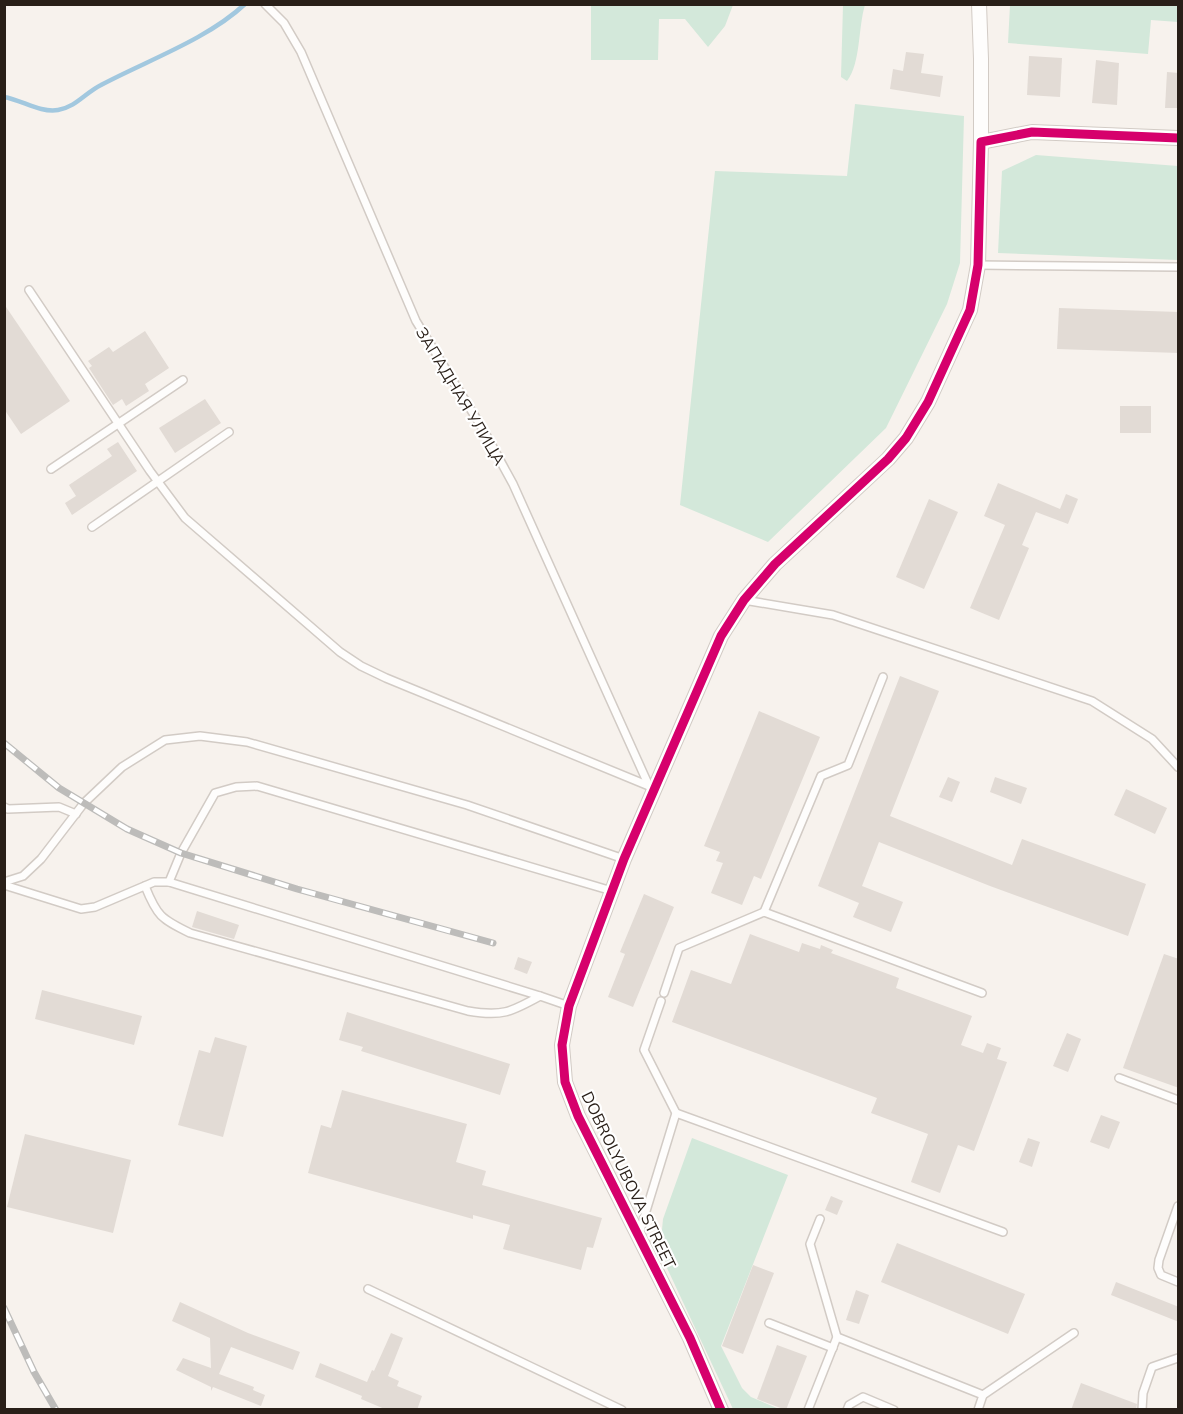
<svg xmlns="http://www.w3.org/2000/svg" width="1183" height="1414" viewBox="0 0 1183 1414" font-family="Mulish,sans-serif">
<rect width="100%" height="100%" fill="#f7f2ed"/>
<!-- green -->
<g fill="#d3e8da">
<path d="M591,5v-1l142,1 -8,21 -17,21 -23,-28h-26l-1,41h-67z"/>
<path d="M843,5h22c-7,22 -4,58 -18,76l-6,-4z"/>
<path d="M1010,5h168v17l-27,-2 -3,34 -140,-11z"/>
<path d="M855,104l109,12 -4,147 -13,41 -61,124 -118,114 -88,-37 35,-334 132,5z"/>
<path d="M1036,155l142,11v94l-180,-7 4,-82z"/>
<path d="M692,1138l96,37 -67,171 21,42 9,9 28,12h-46l-66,-141 -6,-28 2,-21z"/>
</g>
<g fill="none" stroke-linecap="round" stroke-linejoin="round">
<!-- stream -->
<path stroke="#a2c8df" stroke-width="4.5" d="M4,97c18,3 36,16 54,13 18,-3 27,-17 43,-25 45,-24 107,-46 144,-81"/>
</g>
<!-- building -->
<g fill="#e2dbd5">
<path d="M906,52l18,2 -3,19 22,3 -3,21 -50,-8 3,-20 10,2z"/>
<path d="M1029,56l33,2 -2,39 -33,-2z"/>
<path d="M1096,60l23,3 -2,42 -25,-2z"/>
<path d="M1167,72l12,1v35h-14z"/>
<path d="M4,304l66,97 -49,33 -17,-25z"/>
<path d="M1059,308l120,4v41l-122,-4z"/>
<path d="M145,331l24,37 -24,16 4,7 -23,15 -4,-7 -9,6 -24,-37 3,-2 -4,-5 21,-14 4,5z"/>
<path d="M205,399l16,24 -46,30 -16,-25z"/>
<rect x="1120" y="406" width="31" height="27"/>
<path d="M118,442l19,29 -65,44 -7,-12 11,-7 -7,-11 43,-29 -5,-7z"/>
<path d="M998,483l62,26 6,-15 12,5 -10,25 -32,-12 -14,33 7,3 -30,72 -29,-12 35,-83 -21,-9z"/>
<path d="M929,499l29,13 -34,77 -28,-12z"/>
<path d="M900,676l39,15 -49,125 122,49 10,-26 124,45 -18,52 -138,-50 -111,-44 -17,44 41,16 -12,30 -38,-15 6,-14 -41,-17z"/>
<path d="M759,711l61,26 -59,142 -7,-3 -12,29 -31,-12 12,-30 -7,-2 4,-9 -16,-6z"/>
<path d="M948,777l12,5 -8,20 -13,-5z"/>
<path d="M995,777l32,11 -6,16 -31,-12z"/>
<path d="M1126,789l41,19 -12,26 -41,-19z"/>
<path d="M644,894l30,13 -41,100 -25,-10 17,-43 -5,-2z"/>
<path d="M197,911l42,14 -5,14 -42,-12z"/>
<path d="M750,934l49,18 3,-9 18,6 1,-4 12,5 -2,3 68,25 -3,10 76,28 -11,29 22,8 4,-10 14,5 -4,11 10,3 -33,89 -16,-6 -18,48 -29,-11 17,-48 -57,-21 6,-15 -205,-76 19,-52 40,14z"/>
<path d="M1164,954l15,5v129l-56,-20z"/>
<path d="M518,957l14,5 -5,12 -13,-5z"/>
<path d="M42,990l100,26 -8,29 -99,-26z"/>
<path d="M347,1012l163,52 -10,31 -139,-44 2,-4 -24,-7z"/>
<path d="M1067,1033l14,6 -13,33 -15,-6z"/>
<path d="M215,1037l32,9 -24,91 -45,-12 21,-75 11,3z"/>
<path d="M342,1090l125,34 -11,38 30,9 -4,14 120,33 -9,30 -6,-1 -6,23 -78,-21 7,-24 -37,-10v4l-165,-46 13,-48 10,3z"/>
<path d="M1101,1115l19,7 -11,27 -19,-7z"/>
<path d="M25,1134l106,26 -18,73 -106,-26z"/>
<path d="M1028,1138l12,4 -8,25 -13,-5z"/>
<path d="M831,1196l12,5 -6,14 -12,-5z"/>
<path d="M897,1243l128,51 -17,40 -127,-52z"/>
<path d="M753,1265l21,8 -31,81 -21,-8z"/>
<path d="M1116,1282l63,25v15l-68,-27z"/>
<path d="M856,1290l13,5 -10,29 -13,-4z"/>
<path d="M180,1302l68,31 52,19 -7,18 -62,-23 -12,27 35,13 -1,3 12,5 -4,11 -48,-19 -2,4v-4l-35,-17 7,-12 28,10 -1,-30 -38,-17z"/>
<path d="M391,1333l12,5 -15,38 11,5 -2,5 25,10 -5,14h-30l-26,-11 1,-3 -47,-19 5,-14 47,19 5,-12 2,1z"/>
<path d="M777,1345l30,11 -21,54 -29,-11z"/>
<path d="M1081,1383l56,21 -1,6h-65z"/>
</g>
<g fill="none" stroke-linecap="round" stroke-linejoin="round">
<!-- service casing -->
<g stroke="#d2cbc5" stroke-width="10">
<g id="service">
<path d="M265,4l19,19 17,29 115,269 68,110 29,53 136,302 6,3"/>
<path d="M978,265l200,2"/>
<path d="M29,290l121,181 35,47 155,134 21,14 25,12 263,108"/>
<path d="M51,469l132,-89"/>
<path d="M92,527l137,-95"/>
<path d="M744,600l89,15 259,86 60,38 26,28"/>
<path d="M4,807l4,2 51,-2 17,7"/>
<path d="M4,882l19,-6 18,-17 43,-56 38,-36 43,-27 35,-4 47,6 220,63 157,54"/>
<path d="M169,882l12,-29 34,-60 21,-6 21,-1 355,105"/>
<path d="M4,885l77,24 14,-2 59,-25h15l371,114"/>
<path d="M145,886c12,30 16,33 45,47l278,78c34,6 43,1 72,-15l29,10"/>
<path d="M764,912l57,-136 27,-11 35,-88"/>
<path d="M664,993l15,-45 85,-36 218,81"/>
<path d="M661,1001l-17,49 32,63"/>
<path d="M1119,1078l59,22"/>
<path d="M1178,1206l-19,54 -1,8 3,7 17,7"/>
<path d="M820,1219l-10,25 27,93"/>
<path d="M639,1234l37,-121 327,119"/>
<path d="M368,1289l254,121"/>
<path d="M769,1323l64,25"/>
<path d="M983,1395l91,-62"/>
<path d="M808,1410l29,-73 146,58 -5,15"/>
<path d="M847,1410l2,-5 14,-8 31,13"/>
<path d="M1142,1410l1,-17 9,-26 26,-9"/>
</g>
</g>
<!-- minor casing -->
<g stroke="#d2cbc5" stroke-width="16">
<g id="minor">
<path d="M979,4l2,55v83"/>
<path d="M721,1410l-31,-72 -112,-222 -13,-34 -3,-37 7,-39 55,-147 97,-223 23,-36 31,-36 113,-105 18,-21 22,-36 42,-92 8,-45 3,-123 51,-10 146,6"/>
</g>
</g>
<!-- service -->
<use href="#service" stroke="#fefdfc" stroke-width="7"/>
<!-- minor -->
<use href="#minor" stroke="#fefdfc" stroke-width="14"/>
<!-- rail casing -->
<g stroke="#bdbcba" stroke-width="7">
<g id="rail">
<path d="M4,743l55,45 68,41 54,24 116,36 196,54"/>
<path d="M4,1308l30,64 22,38"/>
</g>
</g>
<!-- rail -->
<use href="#rail" stroke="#fff" stroke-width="4.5" stroke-dasharray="14" stroke-linecap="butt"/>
<!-- cycleway casing -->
<g stroke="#fff" stroke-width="13">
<path id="cycleway" d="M721,1410l-31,-72 -112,-222 -13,-34 -3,-37 7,-39 55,-147 97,-223 23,-36 31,-36 113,-105 18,-21 22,-36 42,-92 8,-45 3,-123 51,-10 146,6"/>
</g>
<!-- cycleway -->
<use href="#cycleway" stroke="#d6006c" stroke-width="9"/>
</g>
<g text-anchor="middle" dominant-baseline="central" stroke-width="4.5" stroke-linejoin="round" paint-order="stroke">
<!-- street labels -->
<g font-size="16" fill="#291f18" stroke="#fff">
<text transform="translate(461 396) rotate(59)">ЗАПАДНАЯ УЛИЦА</text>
<text transform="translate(629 1180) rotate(64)">DOBROLYUBOVA STREET</text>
</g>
</g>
<!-- border -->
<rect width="1183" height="1414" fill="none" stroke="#291f18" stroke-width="12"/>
</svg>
